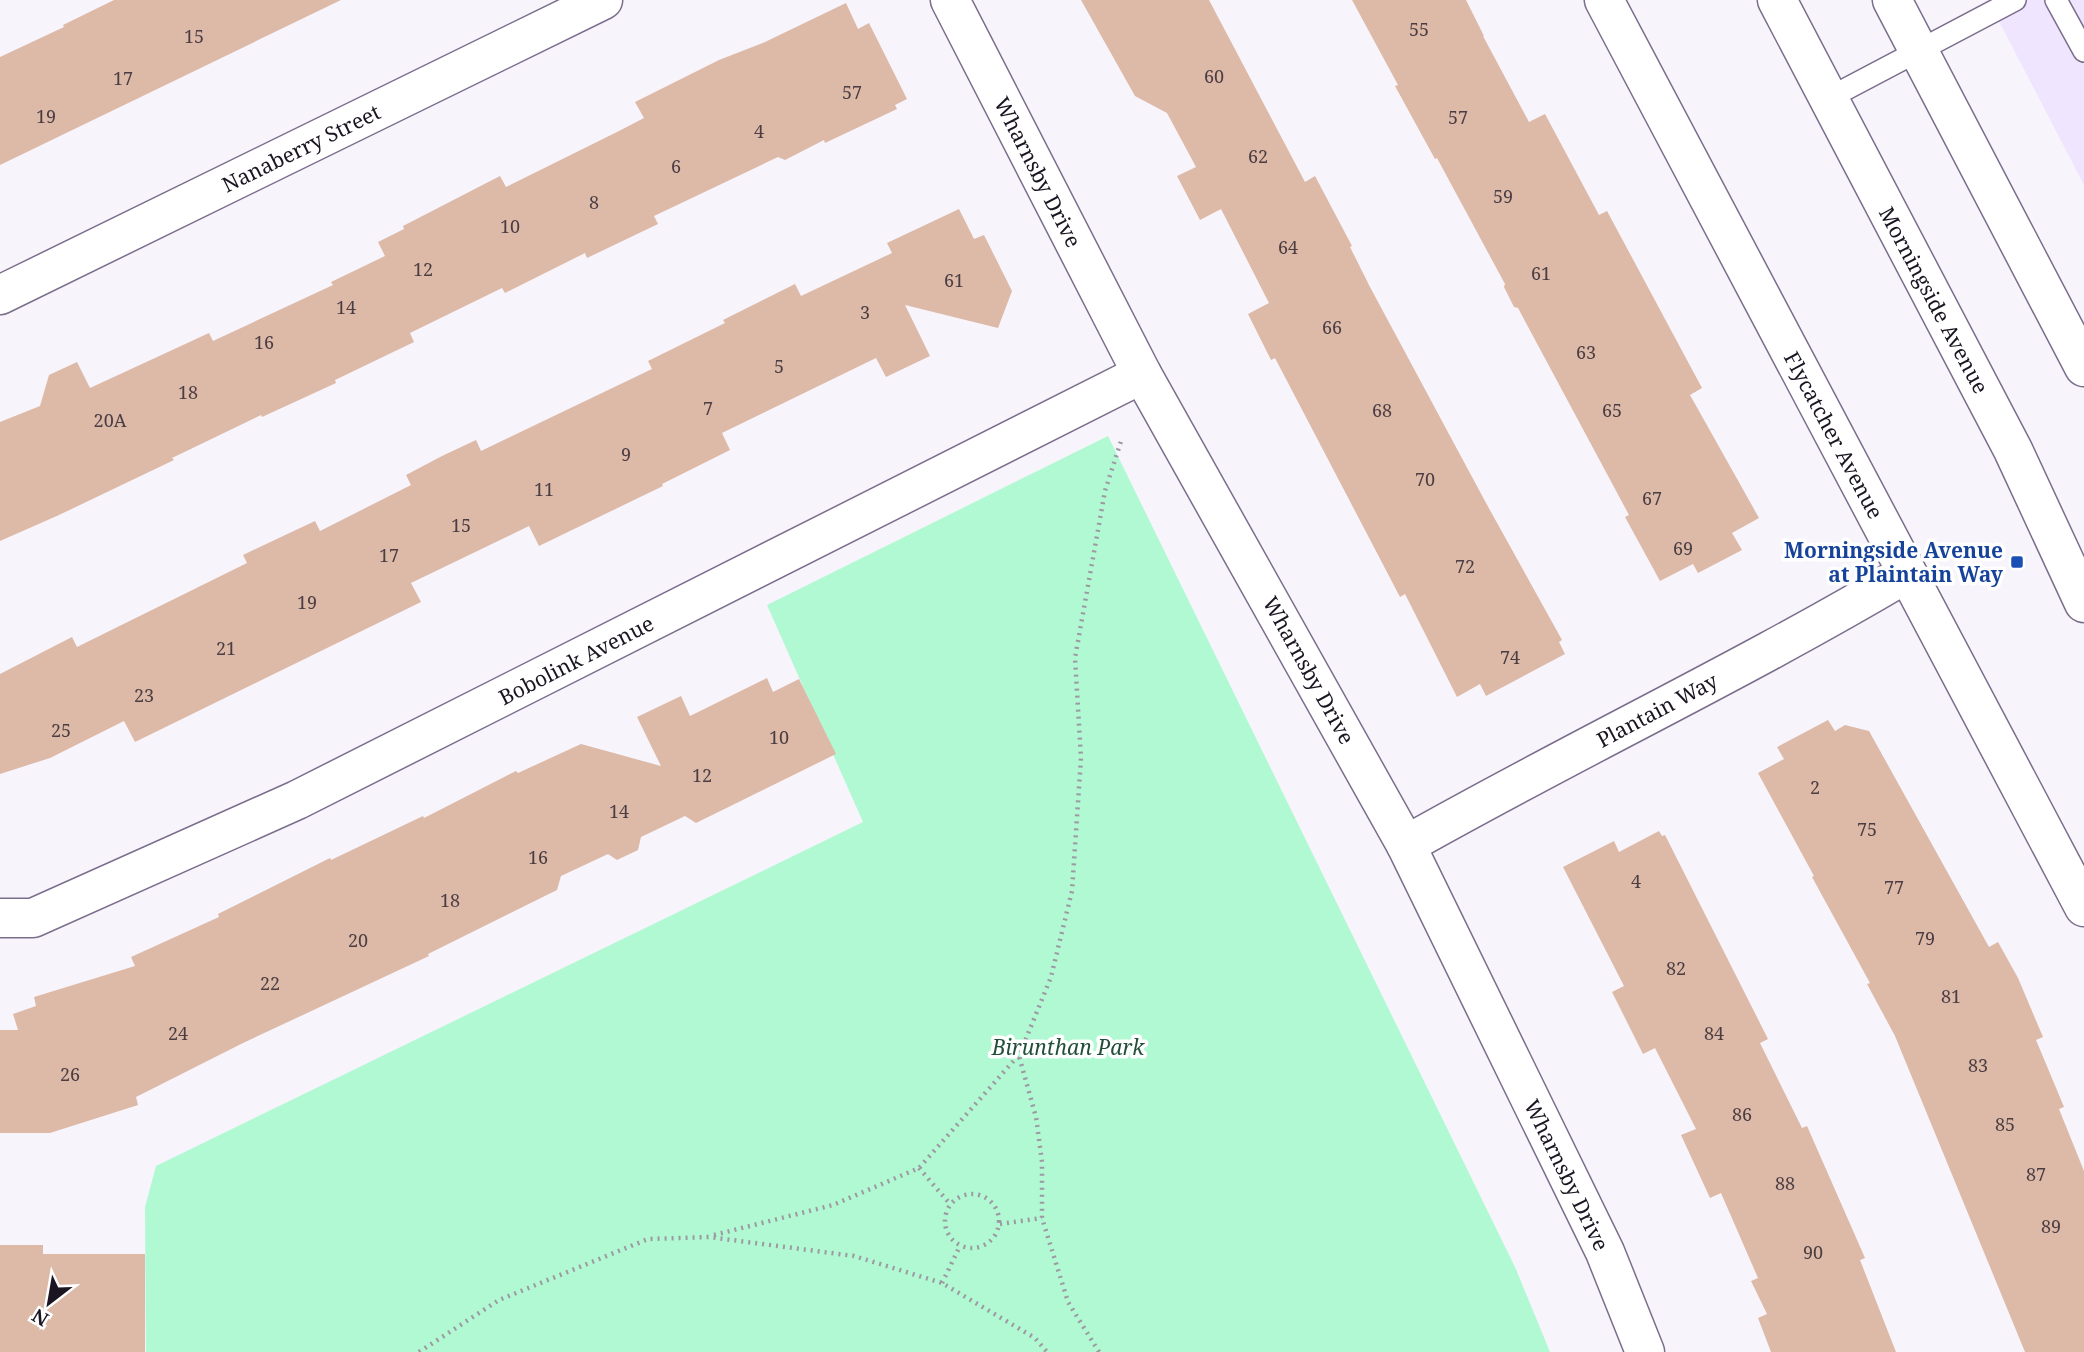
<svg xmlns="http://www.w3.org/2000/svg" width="2084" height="1352" viewBox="0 0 2084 1352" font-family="'Noto Serif',serif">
<rect width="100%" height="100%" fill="#f7f4fb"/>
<!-- built -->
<path fill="#efe5fe" d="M1988,0h96v185z"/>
<!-- green -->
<path fill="#b1f9d3" d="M1108,436l407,831 35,85h-1404l-1,-145 11,-41 707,-344 -96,-217z"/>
<!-- building -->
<g fill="#ddb9a8">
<path d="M114,0h227l-341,165v-108l64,-30 -1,-2z"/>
<path d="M1081,0h128l96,182 10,-6 37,70 -2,1 20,40 116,216 76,137 -3,2 6,12 -79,42 -6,-12 -23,13 -52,-103 -5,3 -125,-239 -4,2 -23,-46 21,-11 -48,-94 -21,11 -23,-44 19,-9 -29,-54 -32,-17z"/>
<path d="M1352,0h114l18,36h-1l46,86 16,-8 54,101 8,-4 95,177 -12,7 69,123 -27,15 10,17 -44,23 -5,-9 -33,17 -35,-64 4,-2 -111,-207 -4,-1 -10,-20 1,-3 -68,-126 -2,1 -40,-73 3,-1z"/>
<path d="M846,3l12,26 11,-6 38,76 -12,6 2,4 -72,34 -1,-3 -39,20 -7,-3 -124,59 4,8 -71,34 -2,-5 -80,40 -3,-5 -92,45 4,9 -79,38 1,3 -74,34 -1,-2 -89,43 2,2 -115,55 -59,26v-119l40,-16 9,-31 28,-13 13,26 119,-55 4,8 120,-56 -2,-3 54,-26 -7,-14 26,-13 -1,-3 97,-50 6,11 113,-56 25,-13 -9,-16 84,-42 46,-18z"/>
<path d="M959,209l15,30 10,-4 28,56 -14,37 -93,-23 25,51 -44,21 -10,-19 -154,75 8,17 -68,34 1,2 -124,60 -10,-20 -118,57 10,19 -286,140 -11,-21 -74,37 -50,16v-100l72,-37 5,10 170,-84 -4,-8 72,-34 5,10 91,-46 -5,-10 36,-19 34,-16 5,11 171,-82 -4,-8 77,-38 -2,-3 72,-36 6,12 91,-43 -5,-10z"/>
<path d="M767,678l6,14 26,-13 37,75 -140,69 -11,-7 -44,21 -3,13 -21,10 -9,-6 -47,22 -4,14 -129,64 1,2 -186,87 -107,54 2,8 -88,28h-50v-103h18l-5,-16 23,-8 -2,-9 101,-31 -4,-9 88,-40 -1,-3 112,-56 1,2 92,-44 1,2 92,-47 2,2 63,-29 80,22 -24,-49 44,-21 9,20z"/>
<path d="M1828,720l7,11 10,-6 24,6 120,216 9,-5 20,36 25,59 -7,3 28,67 -5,2 25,62v181h-59l-130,-316 -28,-52 3,-1 -58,-106 2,-1 -56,-103 26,-14 -7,-12z"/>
<path d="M1659,831l3,5 3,-1 103,204 -8,4 42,85 5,-2 58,132 -5,2 36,92h-125l-13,-34 9,-4 -16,-33 7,-3 -37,-85 -11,5 -29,-63 15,-6 -41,-81 -12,6 -31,-62 12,-6 -61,-119 51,-26 5,11z"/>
<path d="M0,1245h43v9h102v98h-145z"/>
</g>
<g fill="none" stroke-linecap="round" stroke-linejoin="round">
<!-- service casing -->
<g stroke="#7b6e8c" stroke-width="24">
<g id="service">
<path d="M2056,0l28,51"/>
<path d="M1829,98l186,-98"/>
</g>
</g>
<!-- minor casing -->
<g stroke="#7b6e8c" stroke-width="41">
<g id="minor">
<path d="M950,0l192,374 264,471 199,407 40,100"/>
<path d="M1604,0l480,907"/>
<path d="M0,295l603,-295"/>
<path d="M1406,845c166,-94 338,-175 501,-272"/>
<path d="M0,918h33l264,-118 845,-426"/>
</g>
</g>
<!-- secondary casing -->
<g stroke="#7b6e8c" stroke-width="41">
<g id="secondary">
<path d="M1777,0l236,450 71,153"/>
<path d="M1892,0l192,367"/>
</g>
</g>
<!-- path -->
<g stroke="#9d99a2" stroke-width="4.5" stroke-dasharray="2 5" stroke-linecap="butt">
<path d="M919,1168l31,36"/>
<circle cx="972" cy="1221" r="27"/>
<path d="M1000,1224l42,-6"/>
<path d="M714,1235l119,-30 86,-37 99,-112"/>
<path d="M942,1283l18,-37"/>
<path d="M419,1352l80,-52 149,-61 61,-2 145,19 88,27 93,55 12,14"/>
<path d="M1099,1352l-31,-50 -26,-84v-56l-6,-45 -17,-61 32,-79 21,-86 9,-133 -6,-100 30,-167 17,-53"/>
</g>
<!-- service -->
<use href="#service" stroke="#fff" stroke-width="21"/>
<!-- minor -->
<use href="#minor" stroke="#fff" stroke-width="38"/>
<!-- secondary -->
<use href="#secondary" stroke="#fff" stroke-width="38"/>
</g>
<!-- markers -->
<rect fill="#1a4fb4" stroke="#fff" stroke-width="2.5" x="2010" y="555" width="14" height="14" rx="3.5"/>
<g text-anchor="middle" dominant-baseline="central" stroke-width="7" stroke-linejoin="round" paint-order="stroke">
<!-- number labels -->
<g font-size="18" fill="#4b3e43">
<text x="1419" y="29">55</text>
<text x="194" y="36">15</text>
<text x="1214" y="76">60</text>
<text x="123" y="78">17</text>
<text x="852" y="92">57</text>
<text x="46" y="116">19</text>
<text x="1458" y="117">57</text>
<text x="759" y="131">4</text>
<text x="1258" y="156">62</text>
<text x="676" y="166">6</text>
<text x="1503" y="196">59</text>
<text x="594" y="202">8</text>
<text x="510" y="226">10</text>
<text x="1288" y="247">64</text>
<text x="423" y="269">12</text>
<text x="1541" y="273">61</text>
<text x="954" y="280">61</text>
<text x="346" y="307">14</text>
<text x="865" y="312">3</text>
<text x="1332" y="327">66</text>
<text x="264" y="342">16</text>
<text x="1586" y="352">63</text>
<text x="779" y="366">5</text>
<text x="188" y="392">18</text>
<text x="708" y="408">7</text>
<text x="1382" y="410">68</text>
<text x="1612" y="410">65</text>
<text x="110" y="420">20A</text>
<text x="626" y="454">9</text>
<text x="1425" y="479">70</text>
<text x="544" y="489">11</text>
<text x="1652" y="498">67</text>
<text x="461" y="525">15</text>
<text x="1683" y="548">69</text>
<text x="389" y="555">17</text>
<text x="1465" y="566">72</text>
<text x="307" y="602">19</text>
<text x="226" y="648">21</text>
<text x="1510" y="657">74</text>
<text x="144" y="695">23</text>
<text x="61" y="730">25</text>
<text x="779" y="737">10</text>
<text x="702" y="775">12</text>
<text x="1815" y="787">2</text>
<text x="619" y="811">14</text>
<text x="1867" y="829">75</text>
<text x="538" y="857">16</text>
<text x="1636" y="881">4</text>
<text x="1894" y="887">77</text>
<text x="450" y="900">18</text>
<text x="1925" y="938">79</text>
<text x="358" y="940">20</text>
<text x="1676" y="968">82</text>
<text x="270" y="983">22</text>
<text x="1951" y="996">81</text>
<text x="178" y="1033">24</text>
<text x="1714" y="1033">84</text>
<text x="1978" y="1065">83</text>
<text x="70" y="1074">26</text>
<text x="1742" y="1114">86</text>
<text x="2005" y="1124">85</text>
<text x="2036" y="1174">87</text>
<text x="1785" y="1183">88</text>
<text x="2051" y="1226">89</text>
<text x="1813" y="1252">90</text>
</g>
<!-- street labels -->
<g font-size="21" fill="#1a1521" stroke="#fff">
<text transform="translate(301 148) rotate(-26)">Nanaberry Street</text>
<text transform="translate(1038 172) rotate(63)">Wharnsby Drive</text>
<text transform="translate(1934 300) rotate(62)">Morningside Avenue</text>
<text transform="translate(1834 435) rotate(62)">Flycatcher Avenue</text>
<text transform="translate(576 660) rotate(-27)">Bobolink Avenue</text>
<text transform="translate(1309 670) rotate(61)">Wharnsby Drive</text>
<text transform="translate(1657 710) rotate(-28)">Plantain Way</text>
<text transform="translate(1567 1175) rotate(64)">Wharnsby Drive</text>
</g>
<!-- transit labels -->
<g font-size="21" font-weight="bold" fill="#164399" stroke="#fff" text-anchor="end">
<text x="2003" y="550">Morningside Avenue<tspan x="2003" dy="24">at Plaintain Way</tspan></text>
</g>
<!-- park labels -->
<g font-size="21" font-style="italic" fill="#234e3a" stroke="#fff">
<text x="1068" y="1047">Birunthan Park</text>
</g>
</g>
<!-- north arrow -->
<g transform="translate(49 1303) rotate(211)" stroke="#ffffff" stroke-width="5" paint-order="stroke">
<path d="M0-5L12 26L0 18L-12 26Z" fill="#1a1521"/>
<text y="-10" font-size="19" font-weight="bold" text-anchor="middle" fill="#1a1521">N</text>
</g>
</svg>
